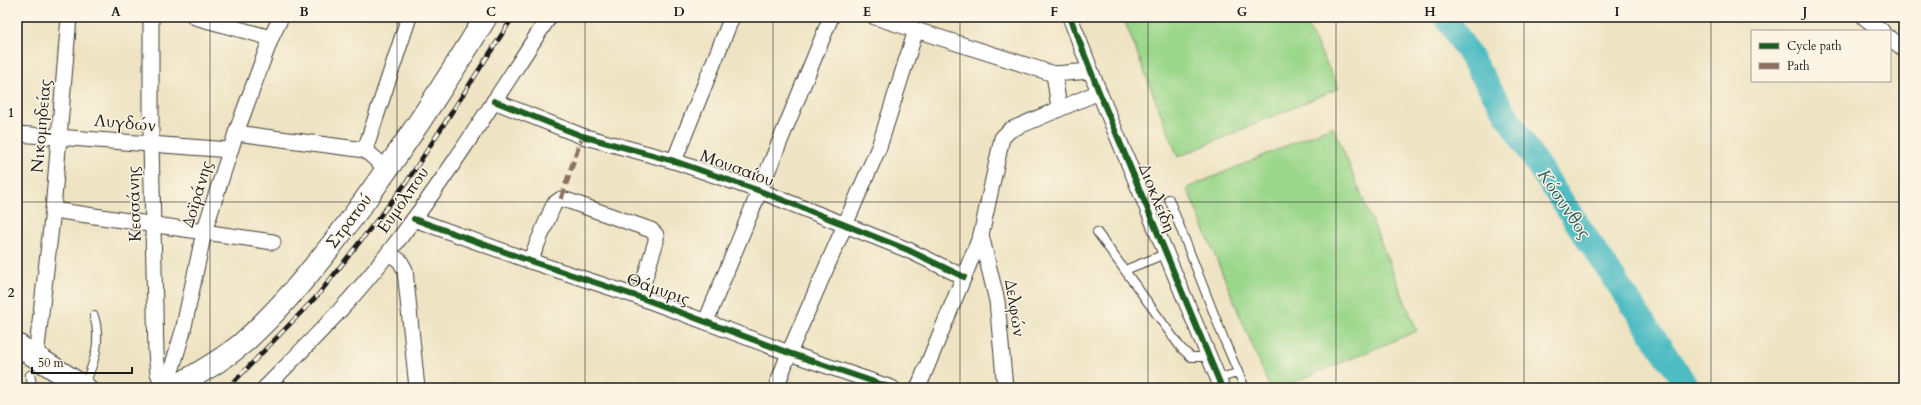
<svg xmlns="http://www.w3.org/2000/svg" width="1921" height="405" viewBox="0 0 1921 405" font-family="Cardo,serif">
<rect width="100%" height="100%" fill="#fcf5e5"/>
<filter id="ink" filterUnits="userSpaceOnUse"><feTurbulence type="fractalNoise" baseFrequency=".025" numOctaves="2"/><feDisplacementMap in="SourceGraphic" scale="8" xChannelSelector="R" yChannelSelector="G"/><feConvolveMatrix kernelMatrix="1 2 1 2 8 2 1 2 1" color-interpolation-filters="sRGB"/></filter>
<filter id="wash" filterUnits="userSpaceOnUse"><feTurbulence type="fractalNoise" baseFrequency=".012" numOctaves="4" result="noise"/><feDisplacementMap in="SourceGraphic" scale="16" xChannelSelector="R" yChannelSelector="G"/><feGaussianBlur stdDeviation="0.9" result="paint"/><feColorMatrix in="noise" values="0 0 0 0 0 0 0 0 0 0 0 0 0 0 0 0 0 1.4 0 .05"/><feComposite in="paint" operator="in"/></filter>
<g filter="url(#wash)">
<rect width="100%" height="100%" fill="#eee3c2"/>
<!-- green -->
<g fill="#9bd78b" stroke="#5c7a54">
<path d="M1123,17h180l36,71 -161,69z"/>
<path d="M1333,126l84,205 -136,57h-11l-83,-200z"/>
</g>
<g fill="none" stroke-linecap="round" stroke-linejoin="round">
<!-- river -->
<path stroke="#4dbcc3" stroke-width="24" d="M1446,17l89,144 153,227"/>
</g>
</g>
<g filter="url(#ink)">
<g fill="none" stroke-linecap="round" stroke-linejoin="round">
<!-- lane casing -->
<g stroke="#3c3a35" stroke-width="10">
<g id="lane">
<path d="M1169,199l56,143 20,46"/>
<path d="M1097,232l84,116 10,9h17"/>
<path d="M1125,270l40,-16"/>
<path d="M30,375l3,13"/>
<path d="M1217,379l20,-6"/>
<path d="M84,386c10,-23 18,-44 10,-70"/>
<path d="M480,388h3"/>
</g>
</g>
<!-- street casing -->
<g stroke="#3c3a35" stroke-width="17">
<g id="street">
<path d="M151,17v127l5,208 2,21 6,15"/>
<path d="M195,17l76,21"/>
<path d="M875,17l179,57 36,-3"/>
<path d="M1070,17l29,75 123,296"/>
<path d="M1864,17l18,14"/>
<path d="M1890,38l14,11"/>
<path d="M1054,74l5,34"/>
<path d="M494,101l88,35 92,25 86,30 148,59 56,27"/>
<path d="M236,133l129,17 22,19"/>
<path d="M17,134l213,16"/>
<path d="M365,150l44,-133"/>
<path d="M674,161l58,-144"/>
<path d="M53,210l220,32"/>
<path d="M414,219l116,42 109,36 150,56 103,35"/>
<path d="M981,235l16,66 8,87"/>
<path d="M389,253l11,8 5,9 12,118"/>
<path d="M530,261l24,-57 7,-5 8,2 82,29 5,5v6l-17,56"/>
<path d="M706,321l125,-304"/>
<path d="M36,356l17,-146 16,-193"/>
<path d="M166,388l17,-57 21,-99 32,-99 35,-95 10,-21"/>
<path d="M265,388c43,-44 87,-87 124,-136 58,-74 108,-156 160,-235"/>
<path d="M776,388l13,-35 90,-206 37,-117"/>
<path d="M918,388l63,-153 21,-97 8,-8 89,-38"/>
</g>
</g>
<!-- secondary casing -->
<g stroke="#3c3a35" stroke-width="24">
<g id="secondary">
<path d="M17,345l68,43"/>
<path d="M173,388c24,-14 50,-28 71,-46 42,-38 78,-83 111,-128 47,-64 90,-130 131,-197"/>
</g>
</g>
<!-- lane -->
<use href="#lane" stroke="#fff" stroke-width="8"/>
<!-- street -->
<use href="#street" stroke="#fff" stroke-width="15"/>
<!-- secondary -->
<use href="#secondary" stroke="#fff" stroke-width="22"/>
<!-- rail casing -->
<g stroke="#1c1c1c" stroke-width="4.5">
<path id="rail" d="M228,388l90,-93 88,-112 107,-166"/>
</g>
<!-- rail -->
<use href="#rail" stroke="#fcf5e5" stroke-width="3" stroke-dasharray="9" stroke-linecap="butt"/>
<!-- quiet -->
<path stroke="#8d6e63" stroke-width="5" stroke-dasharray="10 5" stroke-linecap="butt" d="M561,199l21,-63"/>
<!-- cycleway casing -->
<g stroke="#fcf5e5" stroke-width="8">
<g id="cycleway">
<path d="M1070,17l29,75 123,296"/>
<path d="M494,101l88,35 92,25 86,30 148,59 56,27"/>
<path d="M414,219l116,42 109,36 150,56 103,35"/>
</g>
</g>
<!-- cycleway -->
<use href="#cycleway" stroke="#1b5e20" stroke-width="6"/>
</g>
</g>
<!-- grid -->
<path fill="none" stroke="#1c1c1c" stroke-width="1" stroke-opacity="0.55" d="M210,17v371M397,17v371M585,17v371M773,17v371M960,17v371M1148,17v371M1336,17v371M1524,17v371M1711,17v371M17,202h1887"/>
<g text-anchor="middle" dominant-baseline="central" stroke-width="3" stroke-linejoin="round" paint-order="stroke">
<!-- street labels -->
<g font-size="17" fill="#1c1c1c" stroke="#fcf5e5">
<text transform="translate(125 123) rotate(5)">Λυγδών</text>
<text transform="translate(41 126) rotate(-85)">Νικομηδείας</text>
<text transform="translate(737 168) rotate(20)">Μουσαίου</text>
<text transform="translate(197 194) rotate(-73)">Δοϊράνης</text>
<text transform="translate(1157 198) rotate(68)">Διοκλείδη</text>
<text transform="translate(403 200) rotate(-55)">Ευμόλπου</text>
<text transform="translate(134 204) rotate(-92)">Κεσσάνης</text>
<text transform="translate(349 221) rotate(-53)">Στρατού</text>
<text transform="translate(658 289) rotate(19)">Θάμυρις</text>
<text transform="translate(1015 308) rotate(81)">Δελφών</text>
</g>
<!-- water labels -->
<g font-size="18" font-style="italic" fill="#305c5f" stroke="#fcf5e5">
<text transform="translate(1564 204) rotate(56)">Κόσυνθος</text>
</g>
</g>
<!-- margin -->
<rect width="1921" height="405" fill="none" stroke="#fcf5e5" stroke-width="44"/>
<!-- legend -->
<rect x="1751" y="30" width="140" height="52" fill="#fcf5e5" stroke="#a29e95"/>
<rect x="1759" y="43" width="20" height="6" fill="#1b5e20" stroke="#a29e95"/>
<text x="1787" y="50" font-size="12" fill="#1c1c1c">Cycle path</text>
<rect x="1759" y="63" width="20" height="6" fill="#8d6e63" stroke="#a29e95"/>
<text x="1787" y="70" font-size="12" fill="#1c1c1c">Path</text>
<!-- scale -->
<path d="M32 367v6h100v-6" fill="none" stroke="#1c1c1c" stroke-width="2"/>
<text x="38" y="367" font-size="12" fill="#1c1c1c" stroke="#fcf5e5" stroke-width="3" paint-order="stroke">50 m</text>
<rect x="22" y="22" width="1877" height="361" fill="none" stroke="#1c1c1c" stroke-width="1.5"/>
<g font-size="13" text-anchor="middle" font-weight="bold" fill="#1c1c1c">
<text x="116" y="16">A</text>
<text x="304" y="16">B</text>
<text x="491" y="16">C</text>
<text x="679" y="16">D</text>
<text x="867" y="16">E</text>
<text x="1054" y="16">F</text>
<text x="1242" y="16">G</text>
<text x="1430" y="16">H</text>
<text x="1617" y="16">I</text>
<text x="1805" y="16">J</text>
<text x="11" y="117">1</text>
<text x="11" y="297">2</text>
</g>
</svg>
